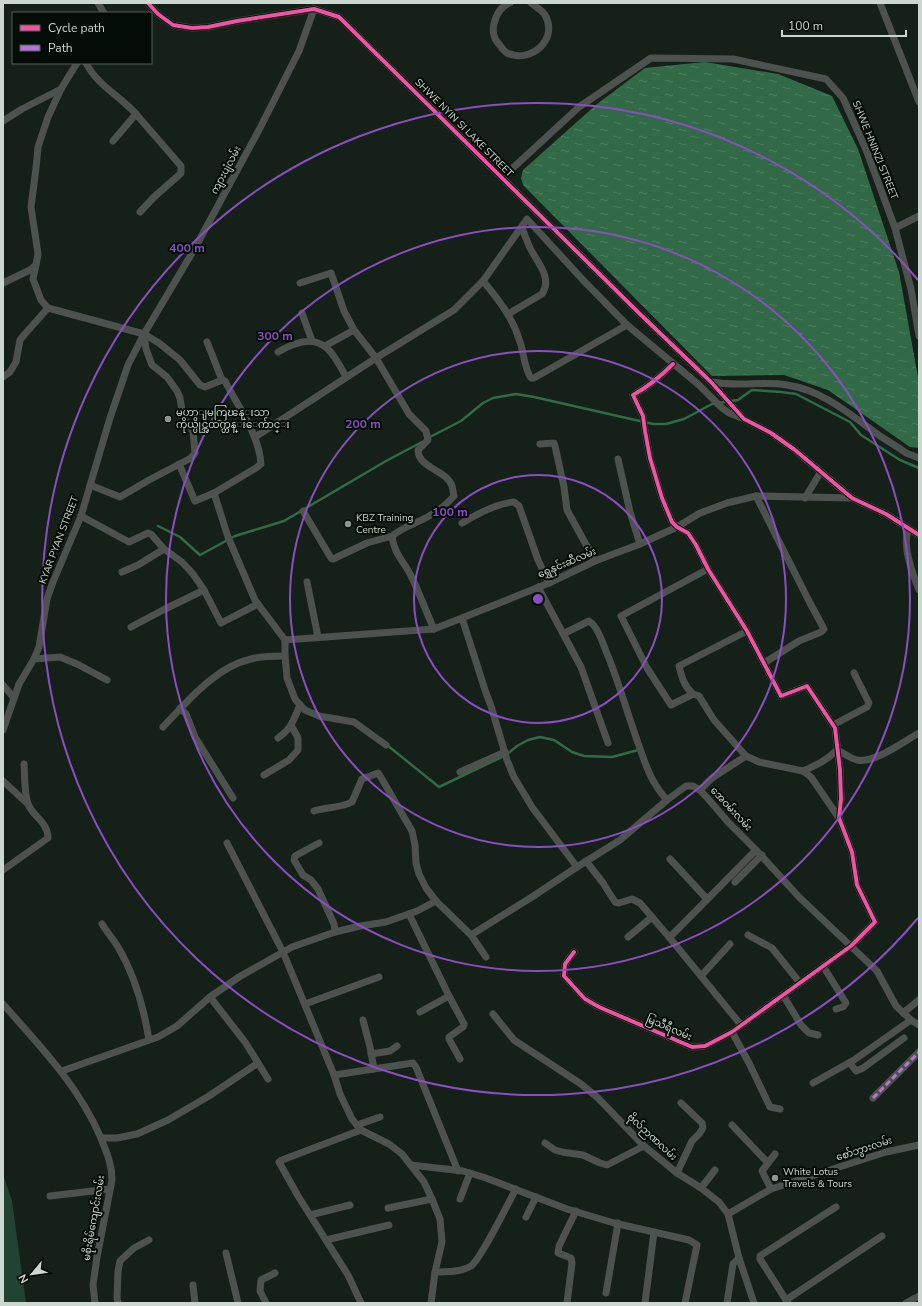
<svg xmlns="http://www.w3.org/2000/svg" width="922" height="1306" viewBox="0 0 922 1306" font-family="'Nunito Sans','Noto Sans Myanmar',sans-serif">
<defs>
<pattern id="water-ripples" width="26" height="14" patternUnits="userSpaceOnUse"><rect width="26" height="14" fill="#326a48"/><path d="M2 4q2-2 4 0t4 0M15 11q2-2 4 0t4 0" fill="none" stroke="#4e7f61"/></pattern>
</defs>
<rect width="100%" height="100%" fill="#152019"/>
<!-- green -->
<path fill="#22432f" d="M3,1174l9,27 14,102h-23z"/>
<!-- water -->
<path fill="url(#water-ripples)" d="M705,62l73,12 54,22 26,53 41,123 20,111v65l-9,-1 -82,-57 -44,-15 -72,1 -189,-191 -2,-7 2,-8 74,-66 48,-36z"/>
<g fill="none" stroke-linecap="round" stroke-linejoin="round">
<!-- stream -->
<g stroke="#326a48" stroke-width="2.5">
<path d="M428,438l33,-17 22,-18 10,-5 23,-4 18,3 119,27h13l18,-5 28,-15 26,-4 14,-10 29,2 15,2 54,28 11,13 39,25 19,8"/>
<path d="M158,526l22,11 20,18 35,-19 49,-15 102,-60 36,-19"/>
<path d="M387,745l52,42 67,-32 11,-9 11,-6 12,-3 14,3 18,12 12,4 28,1 26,-7"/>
</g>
<!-- minor -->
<g stroke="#4e524f" stroke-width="7">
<path d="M98,3l6,10"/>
<path d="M148,3l10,11 15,11 19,3 16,-1 29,-6 77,-12 25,8 301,297 71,68 33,37 27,14 24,17 57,48 34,16 33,21"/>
<path d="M510,3c-9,3 -14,12 -16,21 -2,6 0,16 5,20 2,3 5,7 8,9 24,11 52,-14 38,-38 -2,-4 -10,-9 -14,-12"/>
<path d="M880,3l39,99"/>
<path d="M86,63c11,22 34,33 50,51l-23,27"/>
<path d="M136,114l45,52v7l-3,3 -24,21 -14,15"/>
<path d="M3,121l19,-12 39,-20"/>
<path d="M502,178l77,-71 72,-49 82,1 93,20 17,19 24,54 28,76 16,61 8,47"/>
<path d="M895,228l24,-12"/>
<path d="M36,265l-3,14 8,21 7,8 96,26 15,9 21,17 20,25 5,2 17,-7 3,1c13,26 34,53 36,83l-5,4 -42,25 14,44 27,63 30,40v16l2,22 8,21 5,6 5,5 14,6 35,6 32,23"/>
<path d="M483,281c16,19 30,37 37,61 4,11 4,26 11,36h3l93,-53"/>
<path d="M3,283l27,-13 6,-5 2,-11 -7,-47 5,-39 2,-21 10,-30 13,-28 16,-26"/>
<path d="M300,283l31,-10 13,38 10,19 22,28 33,56 17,17 2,9 -10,10c0,18 29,20 34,36 1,3 1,7 2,10 -7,8 -16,15 -25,20 -12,7 -26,11 -37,20 2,19 13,26 20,42 8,16 14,34 22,51"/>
<path d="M302,313l10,28"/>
<path d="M508,314l34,-20c11,-16 -5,-32 -12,-46 -3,-7 -6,-14 -8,-21"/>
<path d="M207,342l15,38"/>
<path d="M325,346l29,-16"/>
<path d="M278,352c5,-3 11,-6 17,-8 29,-11 40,12 51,33"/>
<path d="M3,377l7,-5 6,-10 4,-22 4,-5 24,-27"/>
<path d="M711,382c27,5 51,-1 76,3 36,5 65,31 93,51 9,6 18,11 26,17l13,5"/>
<path d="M255,437l121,-79 78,-48 29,-29 44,-62 56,61 44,45 72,60 23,23 7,5 13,5"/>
<path d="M540,444l14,-1 1,3 9,41 3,23 28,51"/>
<path d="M618,459l12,53 10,32"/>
<path d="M179,464l16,37 19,-8"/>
<path d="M90,485l30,12 29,-17 42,-22 4,-5 -2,-22 -10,-14 -3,-19 -3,-7 -10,-14 -15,-12 -6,-16 -2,-15"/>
<path d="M756,496l54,107 14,26 -3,3 -22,9 -35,22"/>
<path d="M805,498l15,-25"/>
<path d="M303,511l28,47 2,1 34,-16 25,-7"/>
<path d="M81,516l48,26 19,-9 3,1 13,15 18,13 11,12 11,16 17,33 37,-19"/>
<path d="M462,523c15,-9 35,-20 52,-21l5,4 19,54 11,23"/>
<path d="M909,529c-8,15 4,46 10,61"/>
<path d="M708,569l-87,47 26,52 24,37 22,-11 6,2 15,24 32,36 13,6 44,9 8,6 28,41"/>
<path d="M122,572l16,-7 26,-16"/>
<path d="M307,582l11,55"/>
<path d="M538,587l43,80 27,76"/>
<path d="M462,618l24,75 5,13 16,54 7,17 18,30 45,60"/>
<path d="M131,627l32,-17 41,-20"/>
<path d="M563,634l26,-13c10,7 14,24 19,35 11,27 19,56 29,84 8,23 13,41 30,60"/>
<path d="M285,640l149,-11 28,-11 87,-35 46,-22 45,-17 37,-17 23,-14 27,-10 29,-7 96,2"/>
<path d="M34,659l26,-2 17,7 30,16"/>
<path d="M3,685l11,13"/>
<path d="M693,694c-9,-8 -11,-16 -14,-28l68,-35"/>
<path d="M180,708l6,6 9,23 38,61"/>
<path d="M833,725l34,-18 2,-4 -15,-30"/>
<path d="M163,727c24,-25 52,-60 88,-68 11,-3 22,-3 34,-3"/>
<path d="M3,730l16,-46 15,-25 5,-12 8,-48 6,-17 28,-66 29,-98 18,-53 16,-31 51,-86 64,-118 40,-79 15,-42"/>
<path d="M278,738c14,-10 15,-17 22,-33"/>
<path d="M803,771c14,-6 24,-11 34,-21 7,3 13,8 20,10 17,4 47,-19 62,-27"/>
<path d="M460,772l45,-20"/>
<path d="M264,775l25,-15 9,-10v-12l-7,-13"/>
<path d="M3,781l25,23"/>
<path d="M700,790l12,-12 34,-22"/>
<path d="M314,811c12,-4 27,-3 38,-9l10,-23 16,-6 1,1 33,57 3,14 1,18 3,11 7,14 10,13 35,34 15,22"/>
<path d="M227,843l56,109 51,123 6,19 12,25 9,11 28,14 13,10 22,28 8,17 8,20 2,23 -7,30 -4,31"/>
<path d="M319,843l-24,13 -1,4 9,15 8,5 7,9 16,35 1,8"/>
<path d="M670,859l37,40"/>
<path d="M586,861l17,22 12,19 4,1 13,-4 8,4 29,34 6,-5 81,-82"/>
<path d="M3,870l45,-32c0,-16 -15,-21 -20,-34 -4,-12 -3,-27 -4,-40"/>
<path d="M735,882l27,-27"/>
<path d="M409,914l40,82 15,28 -1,3 -14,10v2l11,20"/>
<path d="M102,924c5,8 11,15 16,23 16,27 26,62 31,93"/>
<path d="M471,935l61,-38 45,-30 43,-27 47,-40 19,-14h7l7,4 10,11 18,21 28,28 43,47 78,74 19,35 15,14 8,5"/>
<path d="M748,935l24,13 28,35"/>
<path d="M628,937l24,-20"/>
<path d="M669,937l72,88"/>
<path d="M574,952l-9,12 -1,12 21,23 14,8 93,40 13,-1 27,-14 119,-86 24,-24 -18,-37 -5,-33 -13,-34 2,-19 -1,-29 -5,-42 -28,-42 -26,10 -34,-65 -39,-62 -12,-24 -8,-12 -11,-6 -5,-5 -10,-24 -12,-40 -5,-27 -2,-15 -10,-21c15,-8 28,-19 40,-31"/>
<path d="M823,966l23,37 -3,4 -7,2"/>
<path d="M701,976l29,-32"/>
<path d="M783,995l18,30 8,8 9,2"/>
<path d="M210,997l35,45 23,37"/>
<path d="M3,1004c36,41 75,81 97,132 6,15 12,27 12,44l-15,77 -4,28 2,18"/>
<path d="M305,1004l74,-27"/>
<path d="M420,1012l29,-16"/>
<path d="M903,1013l16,-13"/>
<path d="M493,1014l21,26 67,44 17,14 46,48 33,27 24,15 18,14 9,12 11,44 15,45"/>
<path d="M363,1020l7,27 4,22"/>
<path d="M732,1032l17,31 21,44 10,2"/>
<path d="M371,1054l19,-3 7,-5"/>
<path d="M850,1063l6,8 7,-3 41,-30"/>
<path d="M62,1071l96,-34 19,-11 33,-29 29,-20 53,-30 43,-15 25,-6 26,-4 31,-11 19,-10"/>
<path d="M334,1075l79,-12 3,4 42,104"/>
<path d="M813,1083l41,-23 57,-40"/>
<path d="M873,1098l46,-46"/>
<path d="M357,1125l23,-8"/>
<path d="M732,1125l36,38"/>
<path d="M361,1130l-79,30 -3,2 19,34 50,79 13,28"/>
<path d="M101,1138h16l20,-4 31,-14 41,-24 49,-33"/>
<path d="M545,1143l10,7 7,2 21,3 17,8 7,2 37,-19"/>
<path d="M411,1165l52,6 23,7 81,31 47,14 75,17 8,5 -12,58"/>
<path d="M677,1173l15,-32 7,-7 4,-6 -1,-5 -21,-20"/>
<path d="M701,1188l14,-18"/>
<path d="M771,1189l-9,-18 13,-17"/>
<path d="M50,1196l60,-7"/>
<path d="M460,1199l10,-26"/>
<path d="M388,1208l44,-9"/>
<path d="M728,1214l43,-25 115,-37 33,-7"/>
<path d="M310,1215l40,-10"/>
<path d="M526,1217l10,-20"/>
<path d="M326,1240l63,-15"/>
<path d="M226,1253l12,50"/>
<path d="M435,1272c11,0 26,0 36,-6 10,-7 37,-63 45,-77"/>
<path d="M193,1285l2,18"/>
<path d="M606,1293l12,-70"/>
<path d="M786,1300l96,-64"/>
<path d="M118,1303l-1,-5 1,-27 2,-10 14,-13 15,-8"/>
<path d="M266,1303l-6,-12 1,-11 14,-7"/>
<path d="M567,1303l5,-40 -1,-5 -13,-5 1,-7 17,-35"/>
<path d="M645,1303l9,-71"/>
<path d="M727,1303l6,-39 6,-6"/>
<path d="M788,1303l-28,-44v-3l76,-49"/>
<path d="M906,1303l13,-7"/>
</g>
<!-- quiet -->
<path stroke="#b673d3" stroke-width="3" stroke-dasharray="6 3" stroke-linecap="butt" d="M873,1098l46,-46"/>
<!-- cycleway casing -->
<g stroke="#040c06" stroke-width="6">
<g id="cycleway">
<path d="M148,3l10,11 15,11 19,3 16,-1 29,-6 77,-12 25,8 301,297 71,68 33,37 27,14 24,17 57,48 34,16 33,21"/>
<path d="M574,952l-9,12 -1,12 21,23 14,8 93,40 13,-1 27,-14 119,-86 24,-24 -18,-37 -5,-33 -13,-34 2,-19 -1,-29 -5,-42 -28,-42 -26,10 -34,-65 -39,-62 -12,-24 -8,-12 -11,-6 -5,-5 -10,-24 -12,-40 -5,-27 -2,-15 -10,-21c15,-8 28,-19 40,-31"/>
</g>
</g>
<!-- cycleway -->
<use href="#cycleway" stroke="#f153a3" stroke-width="4"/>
</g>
<!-- distance rings -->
<g fill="none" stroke="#8b4ec2" stroke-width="2">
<circle cx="538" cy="599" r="124"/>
<circle cx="538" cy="599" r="248"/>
<circle cx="538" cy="599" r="372"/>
<path d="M918 918A496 496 0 1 1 918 280"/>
</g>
<!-- markers -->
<g fill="#8c988f" stroke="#040c06" stroke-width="1.5">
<circle cx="168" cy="419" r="4"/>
<circle cx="348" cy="524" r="4"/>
<circle cx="775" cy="1178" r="4"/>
</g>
<g text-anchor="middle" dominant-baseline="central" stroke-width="4" stroke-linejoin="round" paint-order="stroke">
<!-- street labels -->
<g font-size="10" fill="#ccd8cf" stroke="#040c06">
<text transform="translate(464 128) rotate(45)">SHWE NYIN SI LAKE STREET</text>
<text transform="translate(875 150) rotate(68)">SHWE HNINZI STREET</text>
<text transform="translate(226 170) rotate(-62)">ကျားပျံလမ်း</text>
<text transform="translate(59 540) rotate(-69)">KYAR PYAN STREET</text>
<text transform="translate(567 563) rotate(-23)">ရွှေနှင်းဆီလမ်း</text>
<text transform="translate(731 809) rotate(47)">အေဝမ်းလမ်း</text>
<text transform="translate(669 1028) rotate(23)">မြသီရီလမ်း</text>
<text transform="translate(652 1137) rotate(43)">ဗိုလ်ဉာဏလမ်း</text>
<text transform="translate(864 1149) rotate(-18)">စော်ဘွားလမ်း</text>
<text transform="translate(94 1218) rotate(-80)">မစိုးရိမ်ကျောင်းလမ်း</text>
</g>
<!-- poi labels -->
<g font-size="10" fill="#ccd8cf" stroke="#040c06" text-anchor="start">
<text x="176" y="413">မဟာျမကြၽန္းသာ<tspan x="176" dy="12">ကိုယ္ပိုင္အထက္တန္းေက်ာင္း</tspan></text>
<text x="356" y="518">KBZ Training<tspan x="356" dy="12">Centre</tspan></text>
<text x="783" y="1172">White Lotus<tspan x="783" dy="12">Travels &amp; Tours</tspan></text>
</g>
</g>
<circle cx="538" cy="599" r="6" fill="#8b4ec2" stroke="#040c06" stroke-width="2"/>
<g font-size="12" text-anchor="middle" font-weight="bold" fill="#8b4ec2" stroke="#040c06" stroke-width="4" stroke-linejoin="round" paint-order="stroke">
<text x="187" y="252">400 m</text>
<text x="275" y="340">300 m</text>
<text x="363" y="428">200 m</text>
<text x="450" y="516">100 m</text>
</g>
<!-- border -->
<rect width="922" height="1306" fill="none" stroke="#ccd8cf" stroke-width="8"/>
<!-- legend -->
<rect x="12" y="12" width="140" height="52" fill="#040c06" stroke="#545e56"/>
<rect x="20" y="25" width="20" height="6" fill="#f153a3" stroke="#545e56"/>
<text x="48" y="32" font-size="12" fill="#ccd8cf">Cycle path</text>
<rect x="20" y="45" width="20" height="6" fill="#b673d3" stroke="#545e56"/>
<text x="48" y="52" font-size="12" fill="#ccd8cf">Path</text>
<!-- north arrow -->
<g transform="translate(32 1274) rotate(241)" stroke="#040c06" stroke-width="3" paint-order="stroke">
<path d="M0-3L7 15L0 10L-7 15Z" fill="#ccd8cf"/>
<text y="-6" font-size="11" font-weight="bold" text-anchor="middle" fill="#ccd8cf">N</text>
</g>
<!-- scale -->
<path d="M782 30v6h124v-6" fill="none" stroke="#ccd8cf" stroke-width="2"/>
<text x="788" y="30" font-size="12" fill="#ccd8cf" stroke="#040c06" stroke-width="3" paint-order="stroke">100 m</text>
</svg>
